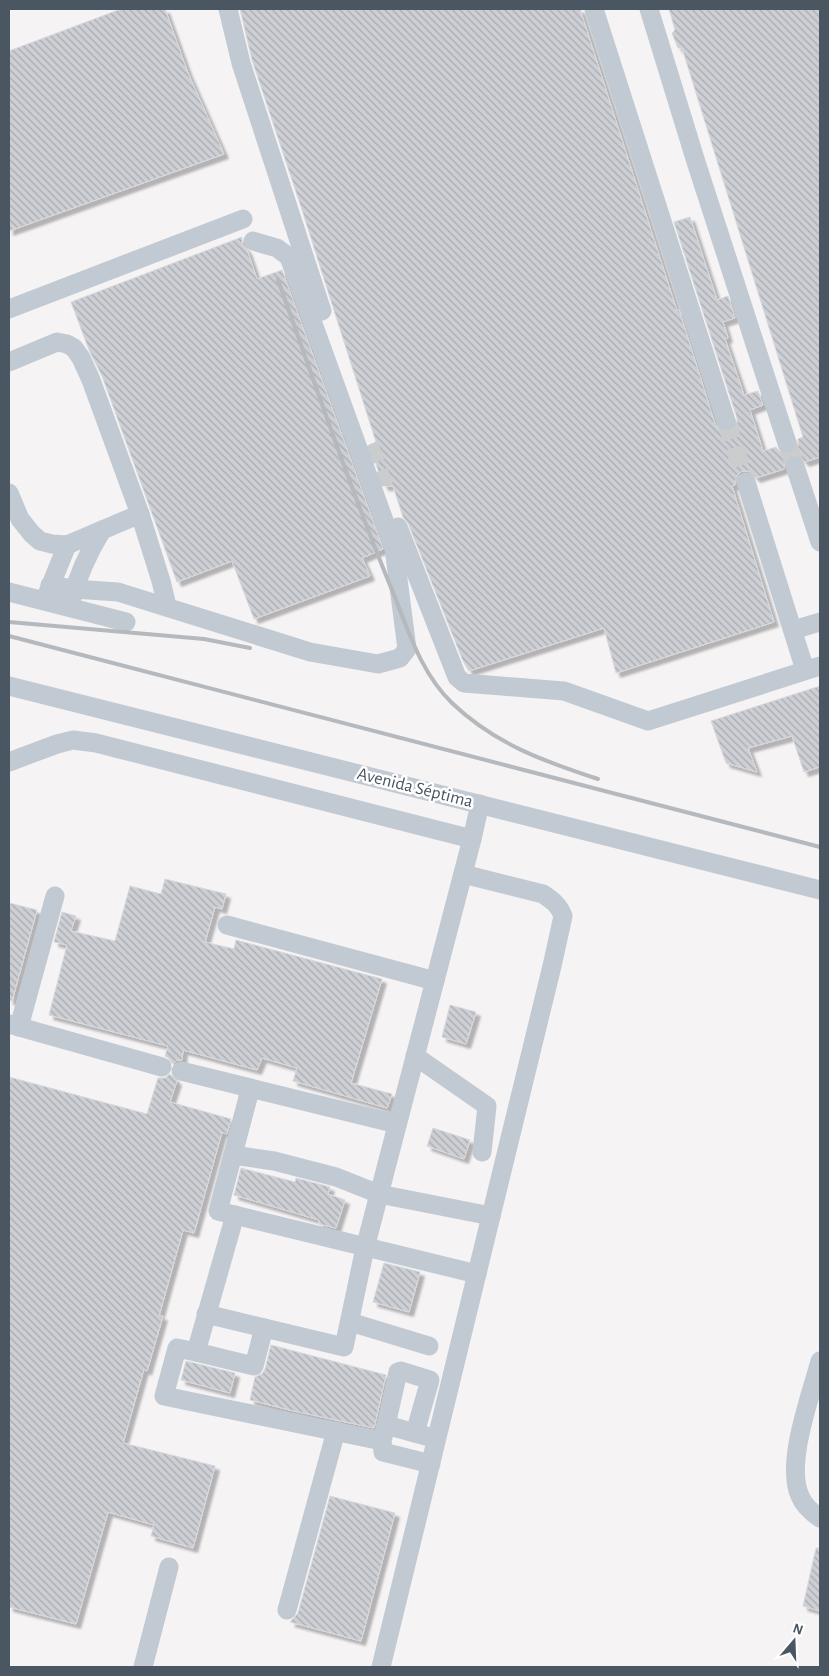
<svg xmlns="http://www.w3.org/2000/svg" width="829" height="1676" viewBox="0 0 829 1676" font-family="'Alegreya Sans',sans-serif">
<defs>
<pattern id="building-back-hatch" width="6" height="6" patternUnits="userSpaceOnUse" patternTransform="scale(1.25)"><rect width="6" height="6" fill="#cdcfd5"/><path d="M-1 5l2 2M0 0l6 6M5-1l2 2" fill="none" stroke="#a8abb0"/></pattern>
<filter id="shadow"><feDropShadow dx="4.5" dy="4.5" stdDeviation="1" flood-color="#0004"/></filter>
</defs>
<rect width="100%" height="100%" fill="#f5f3f3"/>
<!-- building -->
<g fill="url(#building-back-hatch)" stroke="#d7d9de" filter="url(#shadow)">
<path d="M121,9h44l23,64 36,81 -215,77v-180z"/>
<path d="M240,9h340l97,302 2,-1 36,114 4,6 5,2h5l6,-4 2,-5v-5l-63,-196 16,-5 27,83 11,-4 7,22 -12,4 5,16 -3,1 19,56 14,-4 5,14 -13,5 13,41 13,-4 4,5 5,2h5l5,-3 3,-5v-7l5,-2 -121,-389h-4l-6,-15 3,-3 -6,-21h151v448l-15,5 -7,-7 -7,1 -5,3 -2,10 -28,9 -7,-7h-7l-5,4 -2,5v5l-3,1 42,136 -158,51 -12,-45 -135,43 -6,-10 -55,-138 -5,-6 -10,-31h-9l-15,-41 7,-3 -74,-232 -50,-150z"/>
<path d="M242,237v7l5,6 10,29 25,-9 101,279 -21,9 8,18 -116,43 -22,-58 -55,21 -75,-206 -13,-26 -18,-48z"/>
<path d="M820,686v81l-16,5 -12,-36 -44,12 9,24 -31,-9 -15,-42z"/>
<path d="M165,879l61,15 -4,15 -7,-2 -10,35 29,7 2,-9 146,39 -31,104 41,11 -5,14 -94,-27 4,-13 -35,-10 -5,12 -74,-20 -1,10h-5l-4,4 -3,-5 -5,-3 3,-10 -119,-31 18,-70 -13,-3 8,-30 14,4 -5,15 44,10 15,-55 31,8z"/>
<path d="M9,903l28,7 -25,91 -3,-1z"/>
<path d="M450,1005l26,7 -10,32 -24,-7z"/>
<path d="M170,1074l7,7 -7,21 61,17 -4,15 -5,-2 -28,101 -11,-3 -24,86h4l-16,55 -3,-2 -21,74 92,23 -22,82 -42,-12 3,-11 -46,-13 -32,112 -67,-17v-530l138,37 11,-36h7z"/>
<path d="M433,1128l37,12 -6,19 -37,-13z"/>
<path d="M241,1168l54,14 1,-4 34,9 -2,7 17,6 -9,28 -17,-4v-4l-85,-25z"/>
<path d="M384,1263l36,9 -11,40 -36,-10z"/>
<path d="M271,1345l115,30 -12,53 -80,-17 -44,-11 5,-23 7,-3 3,-5z"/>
<path d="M186,1361l49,12 -5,20 -49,-13z"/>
<path d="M330,1496l65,17 -34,128 -71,-19 8,-9z"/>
<path d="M816,1548h4v63l-17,-5z"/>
</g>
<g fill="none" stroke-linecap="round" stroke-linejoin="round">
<!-- minor-tunnel -->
<g stroke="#caccce" stroke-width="19" stroke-dasharray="19 9" stroke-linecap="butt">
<path d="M726,421l20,61"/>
<path d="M787,443l8,23"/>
<path d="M369,445l15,41"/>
</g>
<!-- minor -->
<g stroke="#c1cad2" stroke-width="19">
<path d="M228,9l13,54 81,248"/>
<path d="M594,9l132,412"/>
<path d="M649,9l47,153 91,281"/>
<path d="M9,309l234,-90"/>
<path d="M9,362l48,-20 10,2 7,4 7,10 10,22 49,134"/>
<path d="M795,466l25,76"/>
<path d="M746,482l59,188"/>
<path d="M9,493l11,26 12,15 8,7 12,3 15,1 73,-31 21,67 6,25"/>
<path d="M398,527l59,150 7,6 100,8 84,30 172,-55"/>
<path d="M50,585l24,4 44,3 192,60 68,12 22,-6 7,-9 -13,-101 -105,-291 -12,-9 -24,-7"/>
<path d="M9,592l117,30"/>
<path d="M46,597l21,-52"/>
<path d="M71,601c7,-26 17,-48 31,-71"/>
<path d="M793,630l27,-8"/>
<path d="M9,686l811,204"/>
<path d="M9,762l48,-18 16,-4 23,3 376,96"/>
<path d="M227,925l208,56"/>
<path d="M9,1024l153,43"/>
<path d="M19,1027l36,-131"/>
<path d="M415,1056l72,50 -5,46"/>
<path d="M181,1071l216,53"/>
<path d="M250,1090l-32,121 259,63"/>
<path d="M233,1155l41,6 62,16 43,17 112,22"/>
<path d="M235,1215l-39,137 -19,-4 -13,48 218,45"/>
<path d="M206,1314l138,33 21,-99 107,-409 8,-35"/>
<path d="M350,1322l79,24"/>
<path d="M196,1352l58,14 10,-38"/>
<path d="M820,1361c-9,34 -35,102 -20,135 4,10 11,16 20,22"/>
<path d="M386,1425l12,-53 3,-1 29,9 -15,53"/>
<path d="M426,1436l-40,-11 -4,16 1,11 48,12"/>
<path d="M287,1610l49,-179"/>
<path d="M143,1667l26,-100"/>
<path d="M381,1667l171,-701 11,-50c-4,-11 -11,-16 -20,-22l-80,-20"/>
</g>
<!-- rail -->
<g stroke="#b5b8bd" stroke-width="4">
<path d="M278,280c37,103 72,208 114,310 16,39 28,82 60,113 43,41 91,58 146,76"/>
<path d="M9,622l195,17 46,9"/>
<path d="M9,636l811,211"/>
</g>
</g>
<g text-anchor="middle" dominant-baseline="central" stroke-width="5" stroke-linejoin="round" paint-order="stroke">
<!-- street labels -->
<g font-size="18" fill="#4a5661" stroke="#fff">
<text transform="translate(415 788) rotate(14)">Avenida Séptima</text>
</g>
</g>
<!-- border -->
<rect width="829" height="1676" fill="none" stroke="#4a5661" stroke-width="20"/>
<!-- north arrow -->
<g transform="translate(794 1641) rotate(19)" stroke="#ffffff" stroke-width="4" paint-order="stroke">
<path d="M0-4L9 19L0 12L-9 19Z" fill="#4a5661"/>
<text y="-8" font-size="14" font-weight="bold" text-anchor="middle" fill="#4a5661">N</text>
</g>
</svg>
